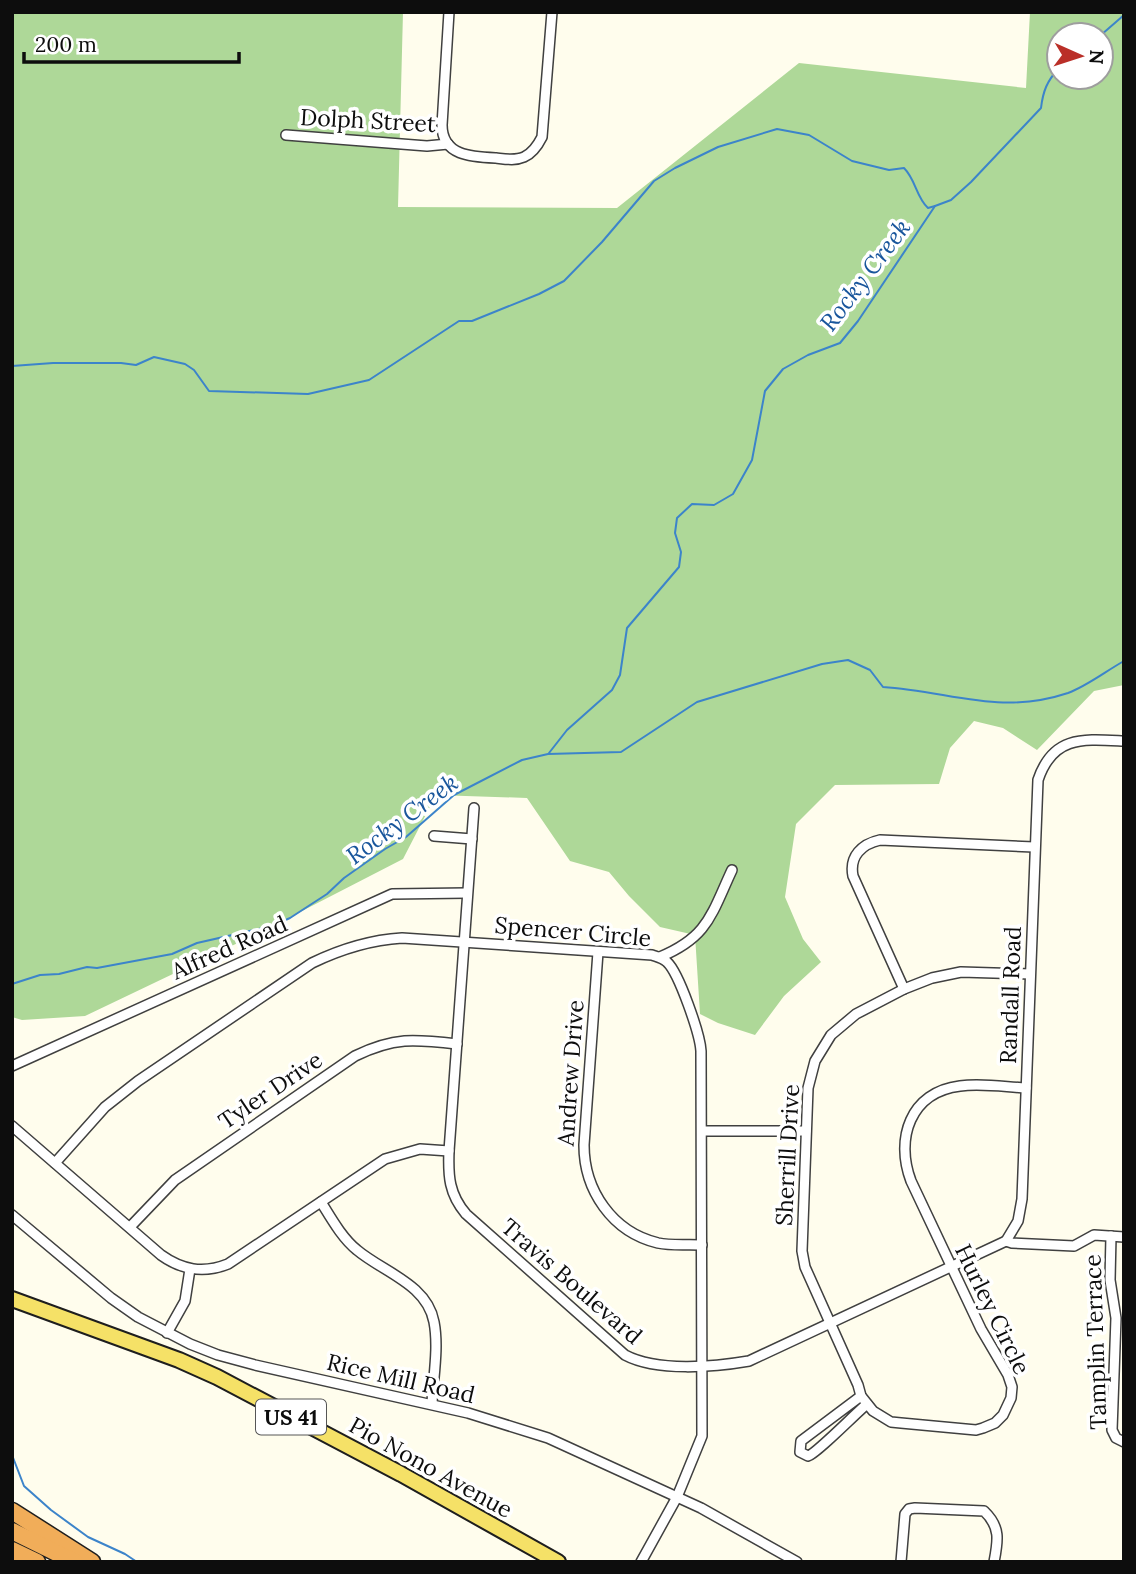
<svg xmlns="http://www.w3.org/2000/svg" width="1136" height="1574" viewBox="0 0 1136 1574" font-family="Lora,serif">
<rect width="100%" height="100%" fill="#fffded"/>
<!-- forest -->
<path fill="#aed898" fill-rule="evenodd" d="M12,12h391l-5,195 219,1 182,-145 227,25 4,-76h94v673l-30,6 -57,59 -34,-22 -29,-7 -24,27 -11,36 -104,1 -39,39 -11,73 18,42 18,23 -37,34 -29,39 -37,-12 -18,-9 -5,-79 -35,-8 -31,-31 -20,-24 -39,-11 -43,-63 -91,-3 -33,64 -134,69 -184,88 -63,4 -10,-3zM1059,35h42v42h-42z"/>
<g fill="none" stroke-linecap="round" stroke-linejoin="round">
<!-- stream -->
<g stroke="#3c84ca" stroke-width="2">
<path d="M1101,35l23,-20"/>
<path d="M12,366l41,-3h68l15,2 18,-8 31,7 9,6 15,21 99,3 61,-14 90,-59h13l67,-27 25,-13 38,-39 52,-61 21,-13 43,-21 59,-18 32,6 43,26 37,9 15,-2c12,12 12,29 24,40l7,-2"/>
<path d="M549,753l18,-23 45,-40 8,-15 7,-47 52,-61 2,-15 -6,-19 2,-15 15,-14 22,1 19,-11 19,-34 13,-69 18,-22 25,-14 32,-12 18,-22 77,-115 16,-6 20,-18 70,-74c2,-17 6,-27 18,-40"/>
<path d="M12,984l28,-9 19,-1 28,-7 10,1 75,-14 25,-11 75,-17 18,-8 37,-24 17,-16 41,-29 21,-12 48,-42 68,-35 26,-6 73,-2 76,-50 125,-38 26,-4 22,10 13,17c67,4 116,29 185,6 19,-7 38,-22 56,-32"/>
<path d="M12,1455l12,31 27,24 37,27 37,17 12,8"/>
</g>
<!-- street casing -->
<g stroke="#404040" stroke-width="12">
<g id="street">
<path d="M449,12l-7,113c0,31 30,32 54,33 9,1 19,3 28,-1 9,-4 14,-12 18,-20l10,-125"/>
<path d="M286,135l141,11 21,-2"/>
<path d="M474,808l-25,343c-1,25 0,43 17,63l159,141c32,17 89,12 124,6l257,-120 6,2 62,3 20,-11 30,2"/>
<path d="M434,836l38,3"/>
<path d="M598,952l-14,193c0,45 28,87 74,98 14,3 30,1 44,2"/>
<path d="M660,957c48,-20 51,-42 72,-87"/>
<path d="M904,989l-51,-113c-4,-20 9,-32 27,-36l154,7"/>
<path d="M12,1066l380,-172 75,-1"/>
<path d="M1026,1088c-21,-1 -44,-5 -66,-2 -50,6 -65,53 -49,95l70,148 27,46 4,12 -1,11 -8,17 -8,8 -12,5 -7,2 -75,-7 -10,-1 -18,-11 -12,-15 -3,-11 -53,-118 -3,-16 6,-163 7,-27 16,-26 25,-21 48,-25 28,-11 29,-6 69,2"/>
<path d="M12,1126l149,129c21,15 42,19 67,9l157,-105 35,-10 29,2"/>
<path d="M702,1131h104"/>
<path d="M55,1163l50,-56 33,-26 174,-118c29,-14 57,-23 90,-25l250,17c6,2 11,3 15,7 12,11 33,72 34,89l1,385 -25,61 -36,65"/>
<path d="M321,1202c10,16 21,36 36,48 26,22 70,34 77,72 5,26 -1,56 -2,82"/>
<path d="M12,1215l99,83 27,19 52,27 28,11 37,10 213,48 80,25 153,70 96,54"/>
<path d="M130,1227l45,-47 180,-124c39,-19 59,-17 102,-12"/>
<path d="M1111,1236l-1,44 6,38 -4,112 4,8 8,4"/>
<path d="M1006,1241l12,-20 4,-22 16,-419c15,-45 46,-41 86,-39"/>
<path d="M167,1333l18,-32 5,-32"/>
<path d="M861,1396l-60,45 -1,11 8,4c8,-2 48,-43 59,-52"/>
<path d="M901,1562l4,-48 4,-5 6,-1 69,3c17,16 14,30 10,51"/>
</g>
</g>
<!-- primary casing -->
<g stroke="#1e1e1e" stroke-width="18">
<path id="primary" d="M12,1299l167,61 38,17 184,97 157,88"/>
</g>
<!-- highway casing -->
<g stroke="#1e1e1e" stroke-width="19">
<g id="highway">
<path d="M12,1511l80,51"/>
<path d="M12,1531l63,31"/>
<path d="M12,1550l25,12"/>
</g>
</g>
<!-- street -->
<use href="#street" stroke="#fff" stroke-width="9"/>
<!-- primary -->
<use href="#primary" stroke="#f5e167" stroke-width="14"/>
<!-- highway -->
<use href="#highway" stroke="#f1ad59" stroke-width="16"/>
</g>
<g text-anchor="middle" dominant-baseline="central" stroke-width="7" stroke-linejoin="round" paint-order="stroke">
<!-- shield labels -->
<rect fill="#fff" stroke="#565656" stroke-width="2" x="256" y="1399.5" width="70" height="35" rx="5"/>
<g font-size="21" font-weight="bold" fill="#0d0d0d">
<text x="291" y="1417">US 41</text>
</g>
<!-- street labels -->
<g font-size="23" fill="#0d0d0d" stroke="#fff">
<text transform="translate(368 120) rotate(3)">Dolph Street</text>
<text transform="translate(573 931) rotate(5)">Spencer Circle</text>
<text transform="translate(229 947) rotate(-24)">Alfred Road</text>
<text transform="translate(1010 995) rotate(-88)">Randall Road</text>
<text transform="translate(570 1073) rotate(-86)">Andrew Drive</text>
<text transform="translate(270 1090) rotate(-34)">Tyler Drive</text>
<text transform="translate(787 1155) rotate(-87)">Sherrill Drive</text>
<text transform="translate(572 1281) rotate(41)">Travis Boulevard</text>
<text transform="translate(993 1309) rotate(64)">Hurley Circle</text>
<text transform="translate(1095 1342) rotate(-92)">Tamplin Terrace</text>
<text transform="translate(401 1378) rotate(13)">Rice Mill Road</text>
<text transform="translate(431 1467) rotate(29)">Pio Nono Avenue</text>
</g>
<!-- water labels -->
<g font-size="24" font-style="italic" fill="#19569c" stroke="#fff">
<text transform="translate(865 275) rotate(-53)">Rocky Creek</text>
<text transform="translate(402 819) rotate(-37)">Rocky Creek</text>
</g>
</g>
<!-- border -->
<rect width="1136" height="1574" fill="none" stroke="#0d0d0d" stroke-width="28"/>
<!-- north arrow -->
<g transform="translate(1080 56) rotate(93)"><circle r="33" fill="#ffffff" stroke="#9e9e9e" stroke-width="2"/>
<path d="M0-5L12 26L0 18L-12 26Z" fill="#ba2f28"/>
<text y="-10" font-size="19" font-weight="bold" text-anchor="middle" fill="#0d0d0d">N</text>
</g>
<!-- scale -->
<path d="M24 52v10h215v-10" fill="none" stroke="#0d0d0d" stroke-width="3.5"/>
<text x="35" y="52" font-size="21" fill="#0d0d0d" stroke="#ffffff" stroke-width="5" paint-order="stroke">200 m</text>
</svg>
